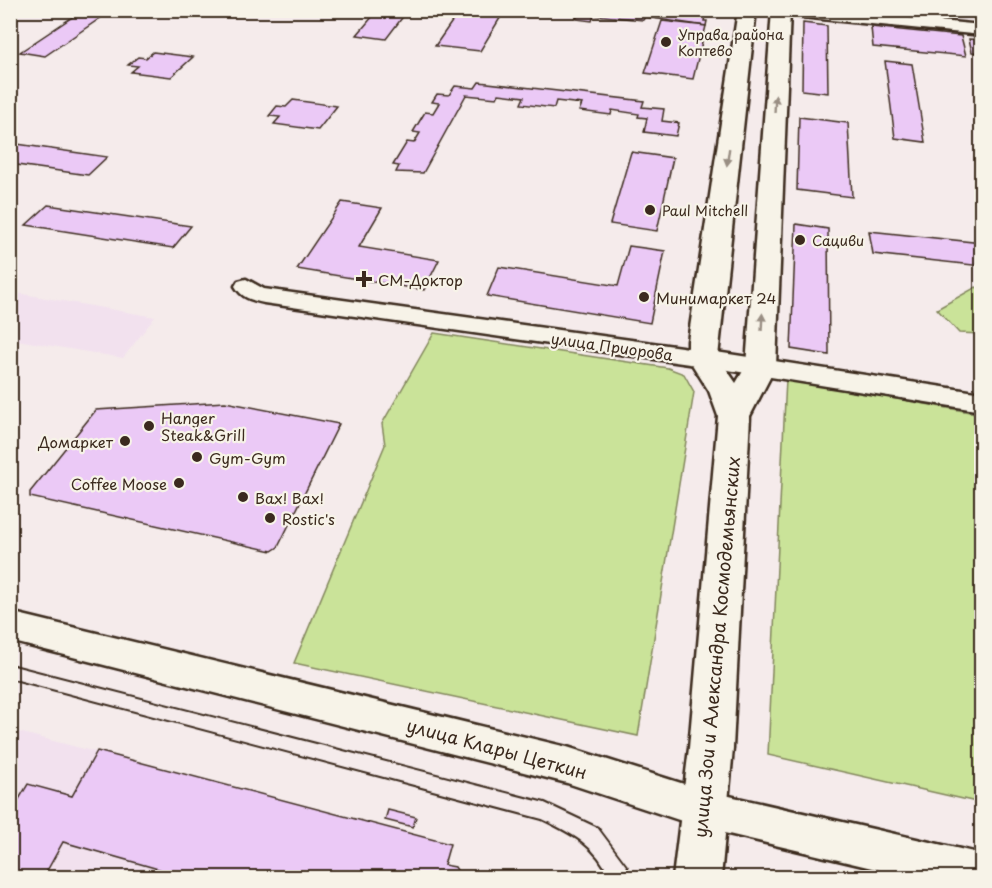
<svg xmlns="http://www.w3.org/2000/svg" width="992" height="888" viewBox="0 0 992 888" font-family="'Playpen Sans',sans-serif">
<rect width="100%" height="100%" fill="#f5ebeb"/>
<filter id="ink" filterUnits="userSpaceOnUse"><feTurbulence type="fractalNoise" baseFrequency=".0167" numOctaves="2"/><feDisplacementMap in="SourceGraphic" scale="12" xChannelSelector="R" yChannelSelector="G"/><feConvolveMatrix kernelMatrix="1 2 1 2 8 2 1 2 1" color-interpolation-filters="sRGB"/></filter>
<g filter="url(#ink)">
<!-- built -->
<g fill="#f2e1ee">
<path d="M11,292l144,25 -32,41 -112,-19z"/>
<path d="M11,730l439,114 -6,20 11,3 7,10 -451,1z"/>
</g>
<!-- green -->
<g fill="#cae399" stroke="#82865c" stroke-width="1.5">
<path d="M976,287l5,3v44l-22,-1 -22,-24z"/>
<path d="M434,333l234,35 16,6 10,18 -56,344 -344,-73 91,-218 -3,-21z"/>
<path d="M786,379l195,35v389l-213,-48z"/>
</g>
<!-- building -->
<g fill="#ebc9f6" stroke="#3b2a1e" stroke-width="1.5">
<path d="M83,10h29l-67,46 -25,-4z"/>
<path d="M378,10h30l-22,29 -29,-4z"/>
<path d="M460,10h45l-25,41 -45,-5z"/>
<path d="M553,10h153l-2,11h3l-1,5 -61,-9 -2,3 -49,-5 -2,6 -16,-2 3,-6z"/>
<path d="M934,10h48v5z"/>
<path d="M662,21l44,5 -13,53 -48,-6z"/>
<path d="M803,23l24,3 1,67 -26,-3z"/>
<path d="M871,27l90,9 5,20 -93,-9z"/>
<path d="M969,39l13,1v13l-10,-1z"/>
<path d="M153,52l40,5 -22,20 -40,-5 7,-6 -10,-1 10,-8 8,1z"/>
<path d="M885,61l27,3 13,78 -30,-4z"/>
<path d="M479,82l165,19 -2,6 22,2 -2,12 17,2 -3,13 -32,-4 3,-14 -9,-1 1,-3 -27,-4 -1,5 -32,-4 3,-7 -26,-3 -2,7 -33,-4 3,-7 -25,-3 -2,4 -31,-3 -43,78 -27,-1 3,-6 -6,-1 14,-23 7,1 6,-10 -7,-1 12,-20 8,1 6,-10 -7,-1 5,-8 12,1 6,-9 20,2z"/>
<path d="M293,100l44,6 -19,24 -44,-6 6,-7 -11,-1 8,-10 9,1z"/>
<path d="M799,117l49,6 4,74 -55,-7z"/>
<path d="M10,143l97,14 -19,18 -78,-11z"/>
<path d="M631,152l42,6 -16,73 -47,-7z"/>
<path d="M342,202l40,6 -23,39 80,13 -15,30 -127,-21z"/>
<path d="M48,205l143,21 -18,22 -147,-23z"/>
<path d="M796,224l32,5 1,126 -38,-6z"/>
<path d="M869,231l113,12v23l-109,-12z"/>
<path d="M629,246l36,5 -15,72 -163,-27 12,-29 119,19z"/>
<path d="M225,402l114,22 -61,123 -6,4 -242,-54v-5l66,-82z"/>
<path d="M97,751l353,93 -6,21 11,2 7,11h-272l-127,-36 -20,36h-33v-64l18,-30 44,12z"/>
<path d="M388,810l28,7 -3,10 -28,-7z"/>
</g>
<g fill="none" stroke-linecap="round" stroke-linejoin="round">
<!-- minor casing -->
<g stroke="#3b2a1e" stroke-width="5">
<g id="minor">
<path d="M823,10l159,15v10l-201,-20 -7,-4z"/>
<path d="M246,279l18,10 439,61 279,43v18l-279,-45 -439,-63c-13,-3 -22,-5 -29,-17l3,-5z"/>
<path d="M10,612l557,135 136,43 279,64v24h-68l-211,-50 -136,-45 -557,-142z"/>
</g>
</g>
<!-- major casing -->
<g stroke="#3b2a1e" stroke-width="5">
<path id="major" d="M738,10h18l-38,347 18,26 10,-17 26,-356h18l-14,356 -26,50 -17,332 -12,130h-48l16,-130 29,-332 -9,-25 -21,-33v-17z"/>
</g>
<!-- minor -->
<use href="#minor" fill="#f7f3e8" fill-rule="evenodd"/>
<!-- major -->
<use href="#major" fill="#f7f3e8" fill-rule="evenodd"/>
<!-- tram -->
<g stroke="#3b2a1e" stroke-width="2">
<path d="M10,664l535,138 53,25 30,40 2,11"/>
<path d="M10,679l532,141c29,14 55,27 67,58"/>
</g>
</g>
<!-- one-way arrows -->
<defs><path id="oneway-solid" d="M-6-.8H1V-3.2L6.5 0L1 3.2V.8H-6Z" transform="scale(1.5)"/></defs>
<g fill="#998e83">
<use href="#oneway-solid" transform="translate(775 104) rotate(-87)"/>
<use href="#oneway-solid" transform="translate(728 157) rotate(98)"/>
<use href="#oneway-solid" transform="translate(762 322) rotate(-87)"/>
</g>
</g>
<!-- markers -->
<g fill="#3b2a1e" stroke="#f7f3e8" stroke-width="2">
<circle cx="666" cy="42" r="6"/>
<circle cx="650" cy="210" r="6"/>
<circle cx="800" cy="240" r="6"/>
<path d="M361 270h6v6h6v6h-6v6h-6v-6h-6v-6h6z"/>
<circle cx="644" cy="297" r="6"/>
<circle cx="149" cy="426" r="6"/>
<circle cx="125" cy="441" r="6"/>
<circle cx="197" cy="457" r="6"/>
<circle cx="179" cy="483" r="6"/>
<circle cx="243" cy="497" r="6"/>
<circle cx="270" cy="518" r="6"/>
</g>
<g text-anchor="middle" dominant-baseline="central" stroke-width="4.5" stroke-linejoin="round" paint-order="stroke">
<!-- far-poi labels -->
<g font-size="14" fill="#3b2a1e" stroke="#f7f3e8" text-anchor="start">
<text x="678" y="34">Управа района<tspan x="678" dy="16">Коптево</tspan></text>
<text x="662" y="210">Paul Mitchell</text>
<text x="812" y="240">Сациви</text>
</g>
<!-- poi labels -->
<g font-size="15" fill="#3b2a1e" stroke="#f7f3e8" text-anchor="start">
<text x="378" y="279">СМ-Доктор</text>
<text x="656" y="297">Минимаркет 24</text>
<text x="161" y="417">Hanger<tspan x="161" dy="17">Steak&amp;Grill</tspan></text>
<text x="113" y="441" text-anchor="end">Домаркет</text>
<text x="209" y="457">Gym-Gym</text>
<text x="167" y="483" text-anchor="end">Coffee Moose</text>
<text x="255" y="497">Вах! Вах!</text>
<text x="282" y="518">Rostic's</text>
</g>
<!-- street labels -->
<g font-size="15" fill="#3b2a1e" stroke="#f7f3e8">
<text transform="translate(612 346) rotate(8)">улица Приорова</text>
</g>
<!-- near-street labels -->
<g font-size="18" fill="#3b2a1e" stroke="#f7f3e8">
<text transform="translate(716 647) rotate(-85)">улица Зои и Александра Космодемьянских</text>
<text transform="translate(497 748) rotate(15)">улица Клары Цеткин</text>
</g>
</g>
<!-- margin -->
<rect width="992" height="888" fill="none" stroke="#f7f3e8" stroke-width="36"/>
<rect x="18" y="18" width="956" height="852" fill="none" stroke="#3b2a1e" stroke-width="2" filter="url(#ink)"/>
</svg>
